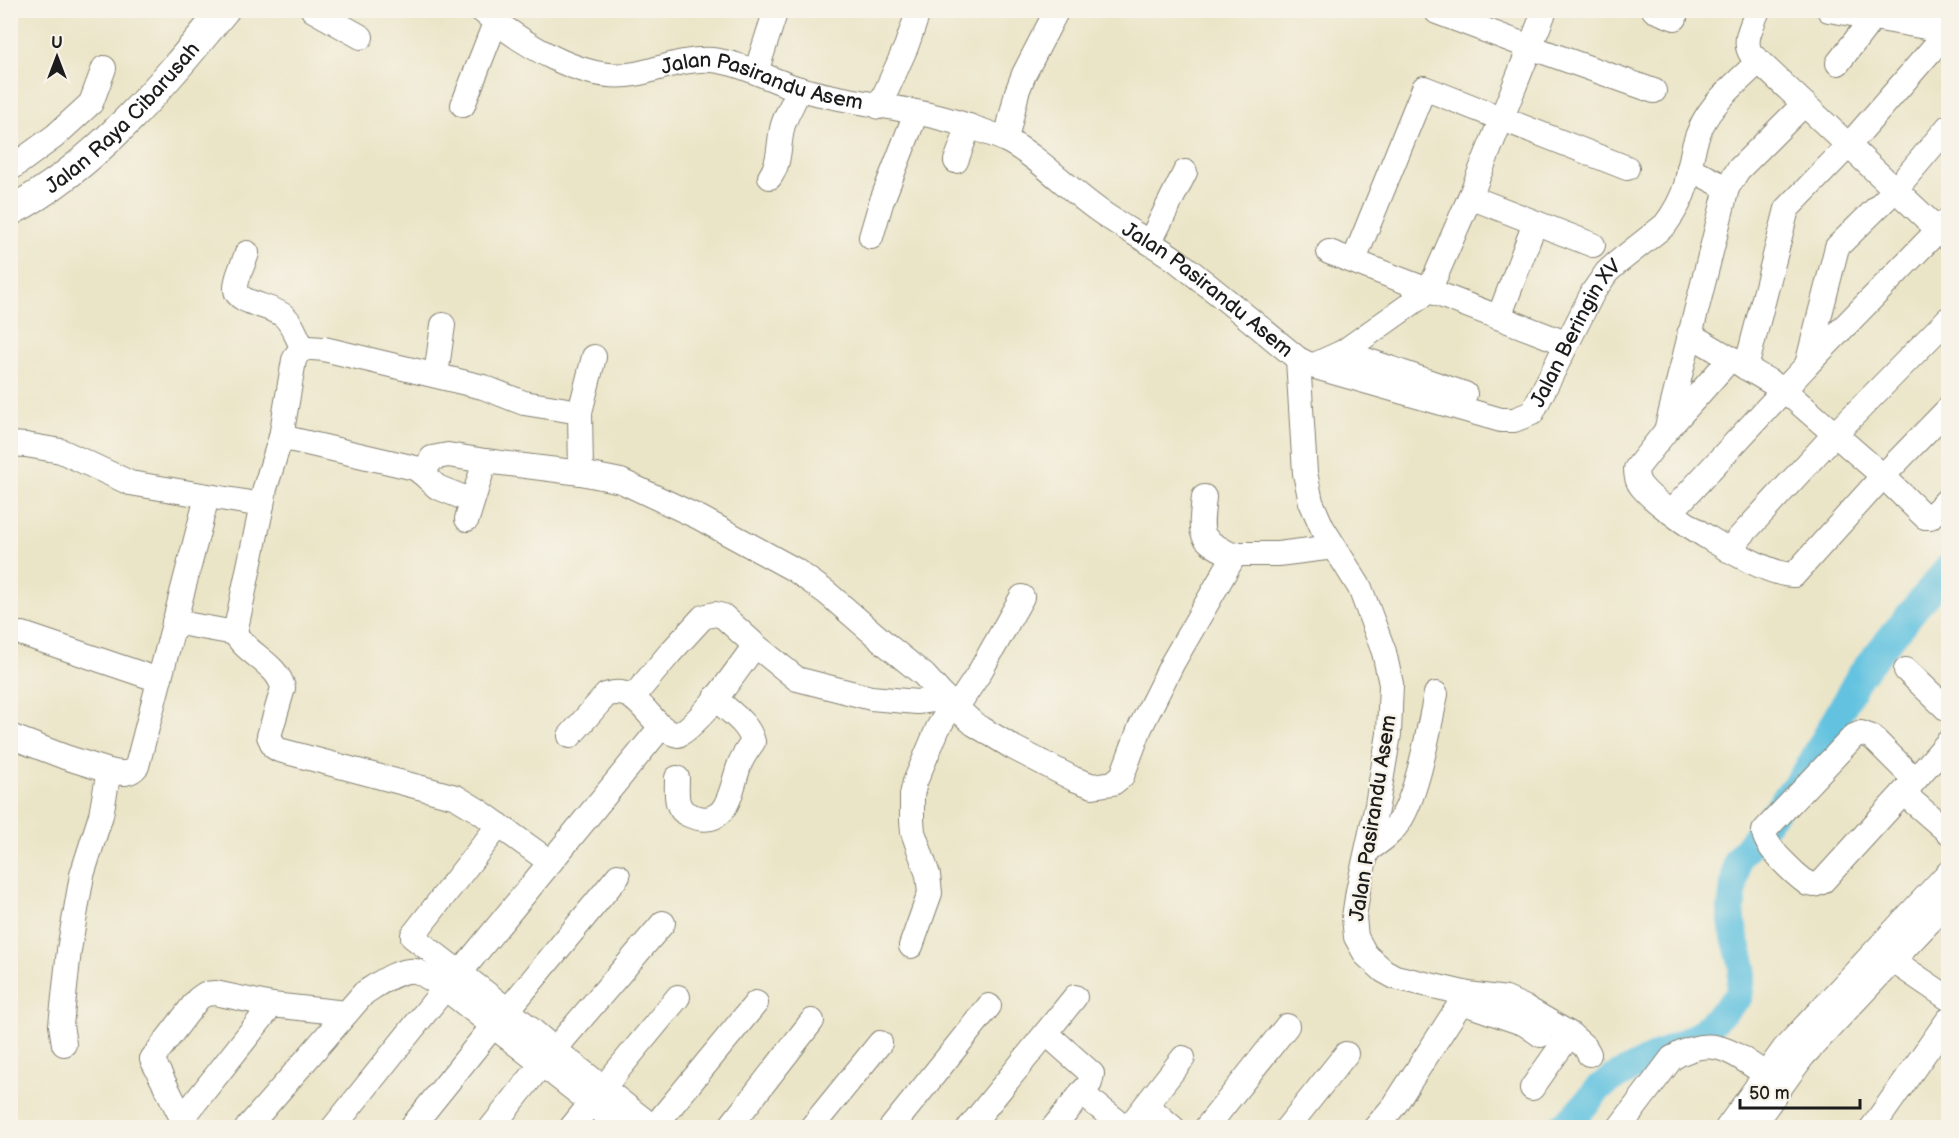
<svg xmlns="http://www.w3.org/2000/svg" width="1959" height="1138" viewBox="0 0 1959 1138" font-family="'Balsamiq Sans',sans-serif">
<rect width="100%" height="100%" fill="#f7f3e8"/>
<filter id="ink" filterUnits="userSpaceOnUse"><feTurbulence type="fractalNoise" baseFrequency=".0167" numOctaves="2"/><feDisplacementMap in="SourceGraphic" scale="12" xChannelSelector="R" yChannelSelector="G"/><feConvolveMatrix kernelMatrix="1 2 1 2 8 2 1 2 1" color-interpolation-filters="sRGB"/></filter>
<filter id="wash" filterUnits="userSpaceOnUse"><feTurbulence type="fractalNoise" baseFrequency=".008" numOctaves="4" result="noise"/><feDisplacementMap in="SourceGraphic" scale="24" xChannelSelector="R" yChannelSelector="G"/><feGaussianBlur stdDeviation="1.35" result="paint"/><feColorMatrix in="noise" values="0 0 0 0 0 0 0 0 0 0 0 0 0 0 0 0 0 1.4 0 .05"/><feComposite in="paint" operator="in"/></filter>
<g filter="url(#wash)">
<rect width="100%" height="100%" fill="#ebe5c8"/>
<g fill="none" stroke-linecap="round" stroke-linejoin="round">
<!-- river -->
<path stroke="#62c2e0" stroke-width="28" d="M1559,1128l16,-12 25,-29 15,-10 85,-43 39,-38 4,-29 -10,-38 -2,-19 6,-50 71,-91 52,-94 88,-107"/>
</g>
</g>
<g filter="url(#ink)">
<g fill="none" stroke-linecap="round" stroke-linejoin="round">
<!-- minor casing -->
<g stroke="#848072" stroke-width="26">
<g id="minor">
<path d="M313,10l48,27"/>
<path id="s1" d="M481,10c39,32 102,74 154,64 25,-5 51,-16 77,-14 31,3 59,21 88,29 56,16 116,18 171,38 12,4 24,8 35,13 34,18 61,48 92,70 25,18 53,32 78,50 41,32 82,66 122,99l14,7 189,54h13l18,-7 61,-121 14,-20 10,-9 48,-38c9,-12 17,-26 21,-40 5,-20 6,-40 15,-58 12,-26 38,-46 58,-66"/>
<path d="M1654,10l21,8"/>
<path d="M1758,10c-5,14 -16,31 -7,44l197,185"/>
<path d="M1829,10l119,21"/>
<path d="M1437,12l93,35 124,44"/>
<path d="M1838,63l41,-53"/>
<path d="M756,72l20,-62"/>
<path d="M463,105l32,-82"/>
<path d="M879,107l27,-60 13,-37"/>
<path d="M1006,140l11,-48 7,-18 33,-64"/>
<path d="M956,161l13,-35"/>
<path d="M1689,168l38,20"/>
<path d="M10,169l45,-33 36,-33 13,-35"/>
<path d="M770,177c11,-15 8,-35 13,-52 4,-13 12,-24 16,-36"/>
<path d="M1470,197l123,48"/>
<path d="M871,237l10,-34 35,-90"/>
<path d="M1150,242l35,-70"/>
<path d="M1329,252l226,87"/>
<path d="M247,253c-3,10 -12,26 -11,37 1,13 37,16 48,26 9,8 13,22 19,33"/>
<path d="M1354,260l70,-172 203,80"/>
<path d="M1499,317l36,-94"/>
<path d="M1689,334l95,56 99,86 42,41h5l18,-18"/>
<path d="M1343,352l122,42"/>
<path d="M1731,358l-65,73 -30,38c0,7 1,12 5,17 20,26 121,90 153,89l89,-99 65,-67"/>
<path d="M1298,359l7,114 6,29 11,25 38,61 24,64 7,32 -2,50 -12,71 -19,86 -4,26 2,20 10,18 18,16 11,6 73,17 38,5 20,9 44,26 15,13 4,7"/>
<path d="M1807,365l30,-118 59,-58 52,-62"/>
<path d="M1312,366l31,-14 86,-61 41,-94 75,-187"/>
<path d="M1746,368l41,-159 62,-64 99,-114"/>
<path d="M436,375l7,-50"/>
<path d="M580,412l14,-55"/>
<path d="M1667,427l60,-239 11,-18 66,-66"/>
<path d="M281,437l134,31 8,6 9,-16 16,-3 37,6 96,12"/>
<path d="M10,444l16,1 35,6 69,32 132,22 3,-17 16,-51 13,-77c6,-15 16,-12 30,-11l159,38 41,16 56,9 1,61 40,8 79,37 95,52 32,23 61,53 36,29 19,21 31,28 40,24 60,31 19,7 20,-3 9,-7 18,-48 33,-66 61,-106 6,-2h38l56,-7"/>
<path d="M423,474l14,13 35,14"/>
<path d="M1204,497c-4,39 -7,41 30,59"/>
<path d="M262,505l-27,128c11,21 43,31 48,55l-14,48 5,11 5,3 177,47 23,14 71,51"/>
<path d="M1671,512l136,-147 141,-145"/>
<path d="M467,519l18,-58"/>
<path d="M1728,550l106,-115 114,-116"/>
<path d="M174,622l61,11"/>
<path d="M23,634l136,46"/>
<path d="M755,645l42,34 74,19 46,4 17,-2 9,-4"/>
<path d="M1906,670l42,40"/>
<path d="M1861,733l11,4 43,43 -93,102 -8,3 -6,-1c-12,-9 -45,-38 -44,-53l90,-95z"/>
<path d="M10,736l55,21 44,14"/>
<path d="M570,736l36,-41c34,-13 43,35 72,40 24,-13 60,-66 77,-90l-32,-29 -8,-2 -12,3 -33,36 -37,44"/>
<path d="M677,778c0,14 -3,31 12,37 39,16 41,-24 50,-49 3,-9 9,-17 14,-24 -4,-19 -25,-31 -38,-44"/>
<path d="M1915,780l33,-38"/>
<path d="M1903,793l45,39"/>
<path d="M499,825l-86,110v2l95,73 47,40 99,78"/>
<path d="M1368,850c10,-7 21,-14 28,-24 21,-25 33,-99 40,-132"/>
<path d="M911,946l19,-53 -2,-18 -15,-43 -1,-12v-25l3,-13 23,-54 8,-13 10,-7 22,-33 44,-78"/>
<path d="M1892,960l56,38"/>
<path d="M459,974l202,-247"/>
<path d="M508,1010l110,-134"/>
<path d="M1046,1033l46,41 -2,9 -37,45"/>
<path d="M64,1044l-3,-19 8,-75 13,-75 19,-60 8,-44c12,2 20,5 28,-5l70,-269"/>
<path d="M603,1088l75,-91"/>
<path d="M1532,1088l38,-54"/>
<path d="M1081,1093l45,35"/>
<path d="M1146,1105l27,23"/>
<path d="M182,1119l90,-114"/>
<path d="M654,1127l102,-124"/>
<path d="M187,1128l-35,-69 46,-60 7,-5 10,-1 57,12 74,8"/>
<path d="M247,1128l117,-135c13,-8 35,-25 52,-22 9,3 20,12 29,17l178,140"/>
<path d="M333,1128l112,-140"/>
<path d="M411,1128l82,-102"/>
<path d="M491,1128l51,-64 121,-141"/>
<path d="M571,1128l21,-26"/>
<path d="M729,1128l83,-107"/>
<path d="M811,1128l69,-85"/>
<path d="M891,1128l98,-122"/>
<path d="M969,1128l106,-131"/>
<path d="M1128,1128l55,-70"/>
<path d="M1206,1128l81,-102"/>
<path d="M1287,1128l59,-74"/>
<path d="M1375,1128l19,-22 66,-102h7l58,20 16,11"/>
<path d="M1619,1128l53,-70c40,-24 59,-7 93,16"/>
<path d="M1727,1128l57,-79 164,-176"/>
<path d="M1751,1128l52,-72 145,-154"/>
<path d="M1872,1128l76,-108"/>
</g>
</g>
<!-- major casing -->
<g stroke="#848072" stroke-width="32">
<g id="major">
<path id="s2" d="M10,211c85,-44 154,-128 214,-201"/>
</g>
</g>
<!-- minor -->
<use href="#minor" stroke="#fff" stroke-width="24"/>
<!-- major -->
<use href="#major" stroke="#fff" stroke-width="30"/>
</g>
</g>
<g text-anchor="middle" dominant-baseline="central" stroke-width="5" stroke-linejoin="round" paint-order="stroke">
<!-- street labels -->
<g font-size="21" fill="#1c1c1c" stroke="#f7f3e8">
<text stroke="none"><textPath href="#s1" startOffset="303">Jalan Pasirandu Asem</textPath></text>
<text stroke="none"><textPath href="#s2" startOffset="147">Jalan Raya Cibarusah</textPath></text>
<text stroke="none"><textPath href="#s1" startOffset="807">Jalan Pasirandu Asem</textPath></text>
<text stroke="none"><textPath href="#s1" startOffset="1257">Jalan Beringin XV</textPath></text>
<text transform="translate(1373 818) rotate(-81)">Jalan Pasirandu Asem</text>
</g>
</g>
<!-- margin -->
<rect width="1959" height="1138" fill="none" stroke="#f7f3e8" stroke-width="36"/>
<!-- north arrow -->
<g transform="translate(57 57)" stroke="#f7f3e8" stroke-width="4.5" paint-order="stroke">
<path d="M0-4.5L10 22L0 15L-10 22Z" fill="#1c1c1c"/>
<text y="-9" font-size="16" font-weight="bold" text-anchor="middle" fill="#1c1c1c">U</text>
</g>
<!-- scale -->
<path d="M1740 1099v9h120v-9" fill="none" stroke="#1c1c1c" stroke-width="3"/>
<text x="1749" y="1099" font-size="18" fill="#1c1c1c" stroke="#f7f3e8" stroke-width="4.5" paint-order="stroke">50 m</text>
</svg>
